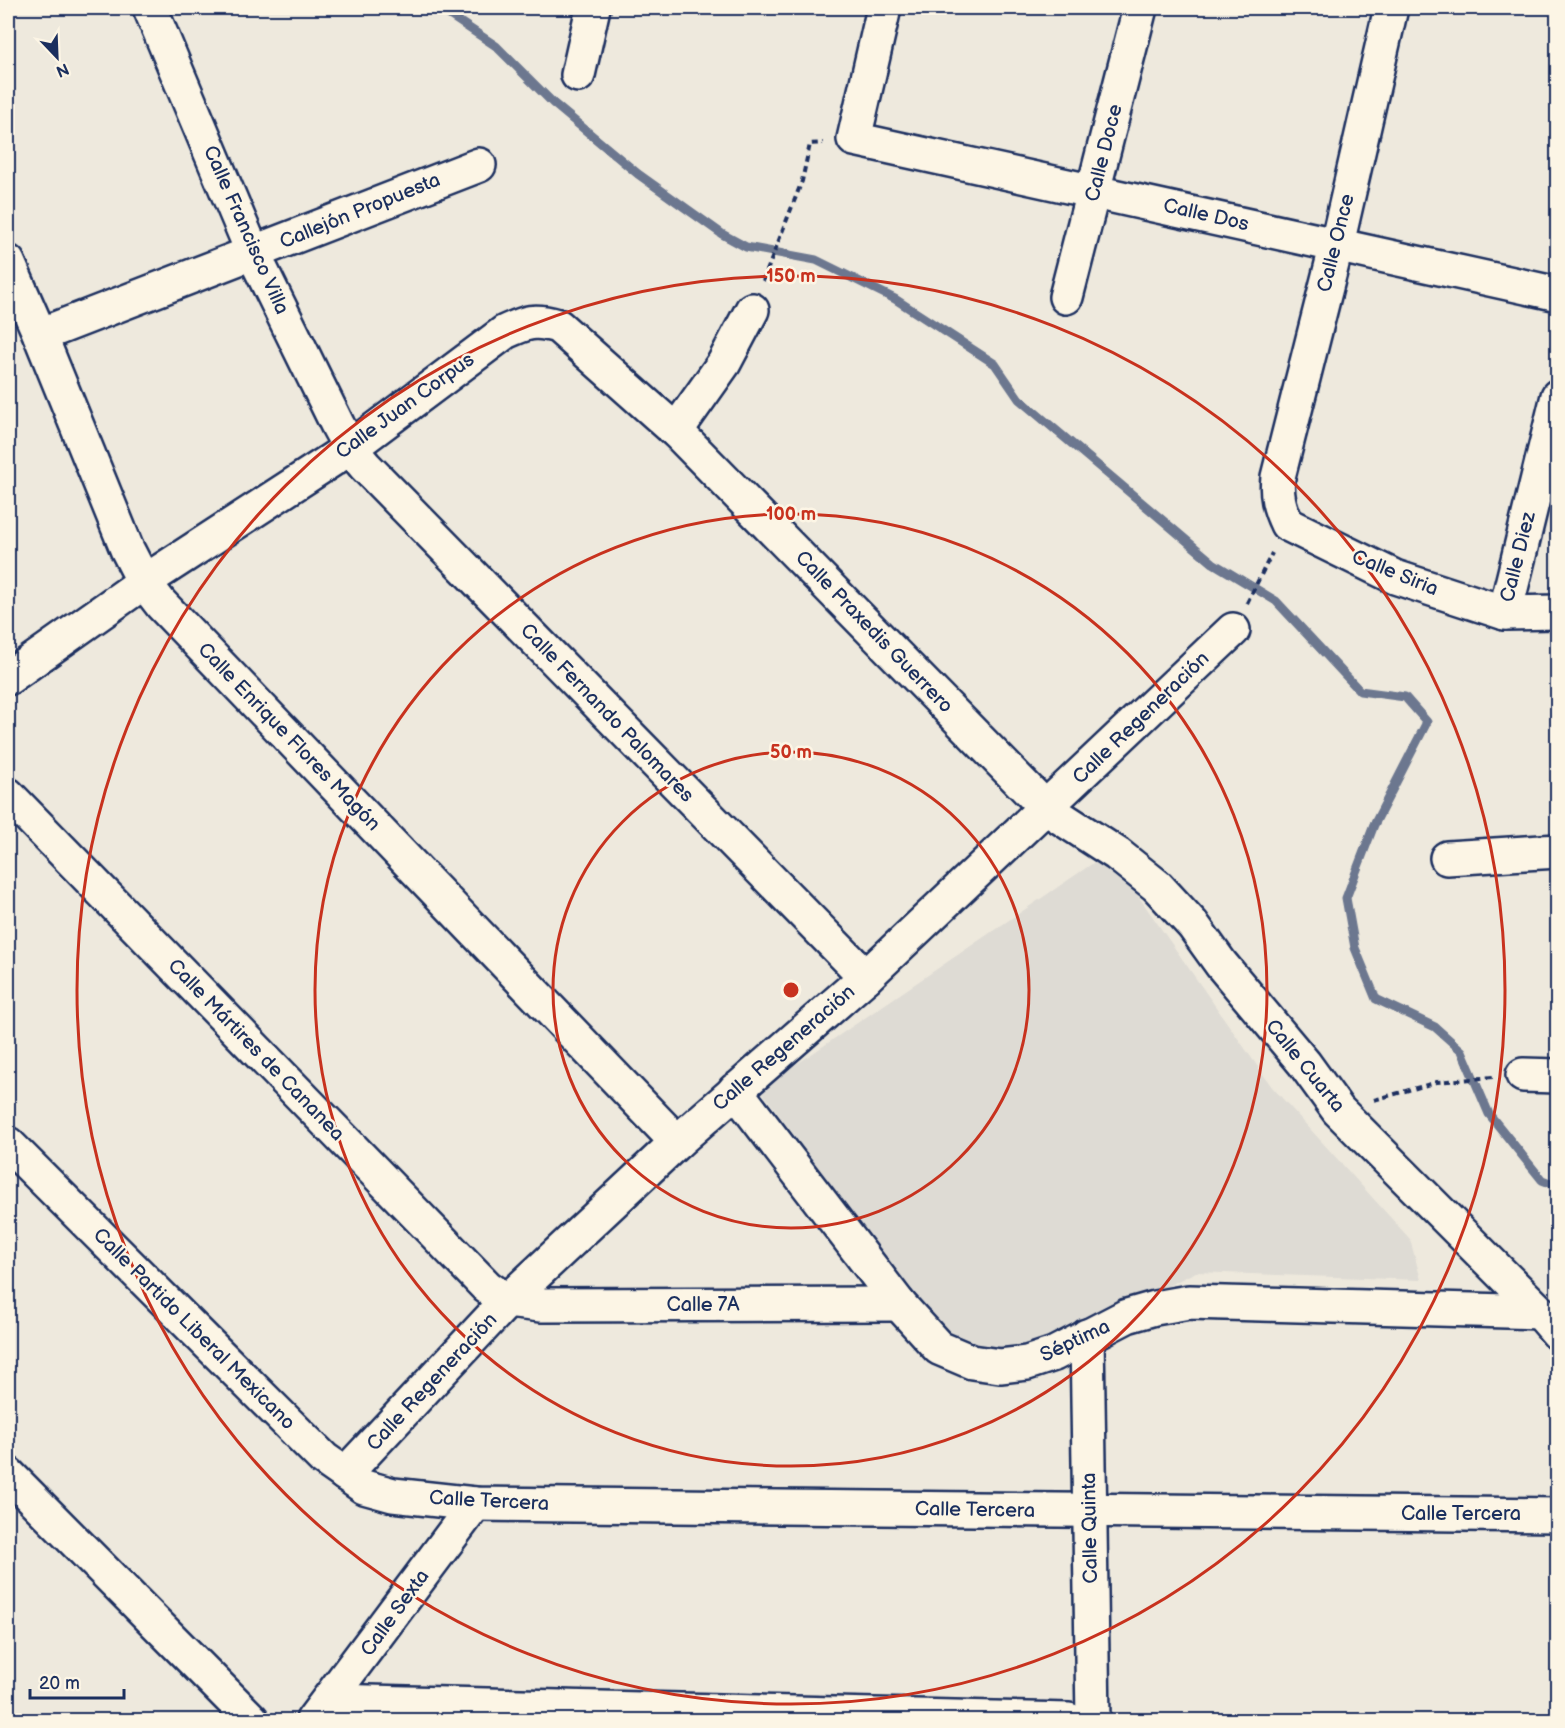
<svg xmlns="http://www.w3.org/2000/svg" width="1565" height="1728" viewBox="0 0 1565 1728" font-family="'Balsamiq Sans',sans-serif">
<rect width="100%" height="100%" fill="#eee9dd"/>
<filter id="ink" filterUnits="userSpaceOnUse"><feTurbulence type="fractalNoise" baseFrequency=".0167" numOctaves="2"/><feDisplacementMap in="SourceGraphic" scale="12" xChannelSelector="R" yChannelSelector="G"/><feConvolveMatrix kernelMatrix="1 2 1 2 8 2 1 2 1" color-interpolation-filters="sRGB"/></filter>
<g filter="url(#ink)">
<!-- built -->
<path fill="#dedbd4" d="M1108,853l164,234 138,152 11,41 -225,-8 -156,78h-87l-193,-261z"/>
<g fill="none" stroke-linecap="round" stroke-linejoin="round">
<!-- stream -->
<path stroke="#6c778f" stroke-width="9" d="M439,8l57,38 57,57 85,71 84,60 24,13 70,13 79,39 100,65 24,35 154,130 40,34 63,38 84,90 45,6 22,25 -53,103 -28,73 9,50 21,51 59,28 27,24 27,63 53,66 16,6"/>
<!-- minor casing -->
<g stroke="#1b2f5e" stroke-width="38">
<g id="minor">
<path d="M150,8l103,245 85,173 12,22 15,18 501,511"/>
<path d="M884,8l-30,131 704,155"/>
<path d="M1391,8l-54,236 -59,233c-2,18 1,30 9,47l108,53 110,36 53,-1"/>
<path d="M578,75l15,-67"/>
<path d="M8,262l32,73 87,214 17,33 17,22 516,538"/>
<path d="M1066,297l74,-289"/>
<path d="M40,335l439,-170"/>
<path d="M676,431l48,-68 28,-53"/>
<path d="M1505,613l53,-217"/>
<path d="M8,678l136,-96 206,-134 155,-116c22,-10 29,-13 53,-6l118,105 370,377 71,46 40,32 36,39 28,39 83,99 34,47 202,202 18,21"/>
<path d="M8,795l479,492 20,14 34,4 358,-1"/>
<path d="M1447,858l111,-7"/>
<path d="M1523,1075l35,1"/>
<path d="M735,1090l164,214 40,44 33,14 28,4 27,-3 27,-9 73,-38 28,-8 34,-6 351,10"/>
<path d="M8,1144l316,315 40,28 29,8 82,9 1083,11"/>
<path d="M1087,1336l6,384"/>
<path d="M8,1474l244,246"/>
<path d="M345,1474l162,-173 170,-159 189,-165 367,-347"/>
<path d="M329,1701l740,19"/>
<path d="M313,1720l162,-216"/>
</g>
</g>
<!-- path -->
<g stroke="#1b2f5e" stroke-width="4" stroke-dasharray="6 4.5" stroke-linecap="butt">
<path d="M763,281l39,-100 8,-37 13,-1"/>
<path d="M1247,603l25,-50"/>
<path d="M1374,1100l63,-18 56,-5"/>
</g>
<!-- minor -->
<use href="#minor" stroke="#fcf5e5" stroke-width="33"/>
</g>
</g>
<!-- distance rings -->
<g fill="none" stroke="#c8321e" stroke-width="3">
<circle cx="791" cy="990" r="238"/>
<circle cx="791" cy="990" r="476"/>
<circle cx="791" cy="990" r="714"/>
</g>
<g text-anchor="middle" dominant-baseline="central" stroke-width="5" stroke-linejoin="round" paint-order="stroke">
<!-- street labels -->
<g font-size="20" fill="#1b2f5e" stroke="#fcf5e5">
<text transform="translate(1104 153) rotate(-76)">Calle Doce</text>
<text transform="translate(360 211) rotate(-22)">Callejón Propuesta</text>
<text transform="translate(1206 215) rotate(13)">Calle Dos</text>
<text transform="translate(246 230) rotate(66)">Calle Francisco Villa</text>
<text transform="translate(1336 243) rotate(-76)">Calle Once</text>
<text transform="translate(405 406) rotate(-36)">Calle Juan Corpus</text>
<text transform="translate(1518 557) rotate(-76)">Calle Diez</text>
<text transform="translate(1395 573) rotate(22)">Calle Siria</text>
<text transform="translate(874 632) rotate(46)">Calle Praxedis Guerrero</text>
<text transform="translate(607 713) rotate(46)">Calle Fernando Palomares</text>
<text transform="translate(1141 718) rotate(-44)">Calle Regeneración</text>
<text transform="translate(289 737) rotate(46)">Calle Enrique Flores Magón</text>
<text transform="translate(784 1048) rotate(-41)">Calle Regeneración</text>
<text transform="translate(256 1050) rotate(46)">Calle Mártires de Cananea</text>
<text transform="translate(1305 1066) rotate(51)">Calle Cuarta</text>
<text x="703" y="1305">Calle 7A</text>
<text transform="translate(194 1329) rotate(45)">Calle Partido Liberal Mexicano</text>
<text transform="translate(1075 1341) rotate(-25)">Séptima</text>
<text transform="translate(432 1382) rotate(-47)">Calle Regeneración</text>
<text transform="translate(489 1501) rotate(3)">Calle Tercera</text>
<text transform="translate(975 1510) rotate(1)">Calle Tercera</text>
<text x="1461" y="1514">Calle Tercera</text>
<text transform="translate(1090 1528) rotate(-91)">Calle Quinta</text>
<text transform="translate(395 1613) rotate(-54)">Calle Sexta</text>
</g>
</g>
<circle cx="791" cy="990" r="9" fill="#c8321e" stroke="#fcf5e5" stroke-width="3"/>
<g font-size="18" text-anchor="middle" font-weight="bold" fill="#c8321e" stroke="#fcf5e5" stroke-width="5" stroke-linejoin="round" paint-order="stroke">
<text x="791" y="282">150 m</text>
<text x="791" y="520">100 m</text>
<text x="791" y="758">50 m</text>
</g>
<!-- margin -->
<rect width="1565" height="1728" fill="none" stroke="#fcf5e5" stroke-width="30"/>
<rect x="15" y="15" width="1535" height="1698" fill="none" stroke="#1b2f5e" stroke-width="2" filter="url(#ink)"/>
<!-- north arrow -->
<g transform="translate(57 57) rotate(157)" stroke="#fcf5e5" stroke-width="4.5" paint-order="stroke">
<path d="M0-4.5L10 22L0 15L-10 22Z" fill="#1b2f5e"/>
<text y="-9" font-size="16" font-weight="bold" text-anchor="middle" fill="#1b2f5e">N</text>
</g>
<!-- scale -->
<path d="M30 1689v9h94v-9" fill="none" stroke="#1b2f5e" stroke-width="3"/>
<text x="39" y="1689" font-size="18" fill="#1b2f5e" stroke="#fcf5e5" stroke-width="4.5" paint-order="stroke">20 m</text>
</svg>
